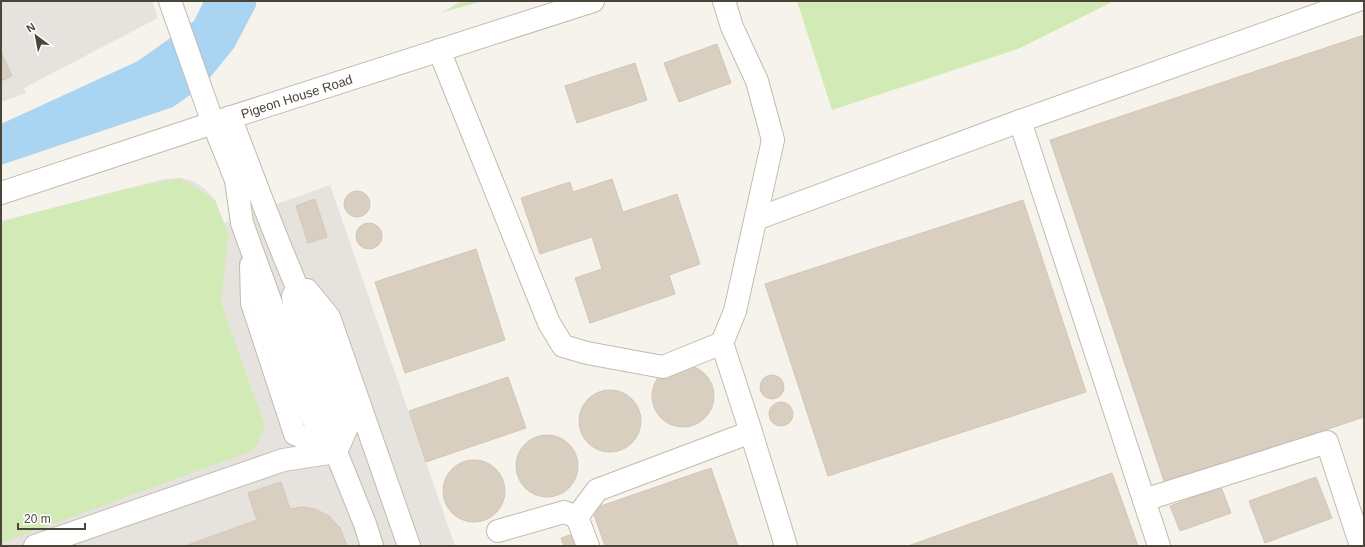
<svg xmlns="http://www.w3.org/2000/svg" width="1365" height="547" viewBox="0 0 1365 547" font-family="Helvetica,sans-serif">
<rect width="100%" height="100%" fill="#f6f3ec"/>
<!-- industrial -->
<g fill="#e6e2dd">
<path d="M1,1h151l6,17 -134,70 2,5 -25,9z"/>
<path d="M180,178l13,3 12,8 10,11 9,23 106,-38 125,361h-454v-325l163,-42z"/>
</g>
<!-- green -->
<g fill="#d2eab5">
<path d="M462,1h21l-42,12z"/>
<path d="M797,1h317l-96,48 -186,61z"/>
<path d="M180,178l35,22 13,34 -7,69 44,124 -11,23 -253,93v-321l117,-31z"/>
</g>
<!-- water -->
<path fill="#a9d4f2" d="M204,1h52v5l-22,42 -31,38 -30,21 -172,58v-41l137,-63 56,-40z"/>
<!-- building -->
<g fill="#d8cfc1" stroke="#d3c7b4">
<path d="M1364,35v382l-199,67 -115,-344z"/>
<path d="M717,44l14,39 -52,19 -15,-39z"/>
<path d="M1,52l11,24 -11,5z"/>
<path d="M635,63l12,37 -70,23 -12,-37z"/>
<path d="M612,179l11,33 54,-18 23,70 -31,11 6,19 -85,29 -15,-45 27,-9 -10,-32 -52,17 -19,-56 49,-16 3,10z"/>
<circle cx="357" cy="204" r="13"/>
<path d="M315,199l12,38 -19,6 -12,-37z"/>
<path d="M1023,200l63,192 -258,84 -63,-192z"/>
<circle cx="369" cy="236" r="13"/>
<path d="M476,249l29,91 -100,33 -30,-91z"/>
<circle cx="683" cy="396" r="31"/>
<circle cx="772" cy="387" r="12"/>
<path d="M508,377l18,51 -100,34 -17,-51z"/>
<circle cx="610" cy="421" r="31"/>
<circle cx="781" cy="414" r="12"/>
<circle cx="547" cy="466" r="31"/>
<circle cx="474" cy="491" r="31"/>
<path d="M711,468l27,78h-133l-13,-37z"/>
<path d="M1112,473l26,73h-230z"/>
<path d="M1316,477l16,41 -67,25 -16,-42z"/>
<path d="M281,482l9,27 12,-2 13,2 14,7 11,12 7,18h-162l72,-26 -9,-27z"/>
<path d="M1221,487l10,26 -51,18 -10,-25z"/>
<path d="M573,534l4,12h-13l-3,-8z"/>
</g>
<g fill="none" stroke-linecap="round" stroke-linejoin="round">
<!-- minor casing -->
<g stroke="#c2bbae" stroke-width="24">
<g id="minor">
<path d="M170,1l43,122 23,57 6,43 70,193 9,19 15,17"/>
<path d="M439,50l110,273 14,23 24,7 76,14 59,-24"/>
<path d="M230,117c20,51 38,101 59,151 22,52 43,104 59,157l-12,27"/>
<path d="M1020,121l139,425"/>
<path id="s1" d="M1,193l212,-70 380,-122"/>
<path d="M756,219l264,-98 336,-120"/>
<path d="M251,265l1,38 43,131 38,17"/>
<path d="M307,290l22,27 80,229"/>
<path d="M293,296l4,31 36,104 3,21 29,72 7,22"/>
<path d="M751,432l35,114"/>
<path d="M1144,500l183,-58 34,104"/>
<path d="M498,531l66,-19 13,5"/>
<path d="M35,546l248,-86 53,-8"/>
<path d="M588,546l-11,-29 20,-27 154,-58 -29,-89 13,-32 38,-171 -16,-59 -25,-54 -8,-26"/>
</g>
</g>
<!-- minor -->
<use href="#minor" stroke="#fff" stroke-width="22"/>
</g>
<g text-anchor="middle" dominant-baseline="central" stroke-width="3" stroke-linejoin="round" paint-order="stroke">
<!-- street labels -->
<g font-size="13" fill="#4b4439" stroke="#fff">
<text stroke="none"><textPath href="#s1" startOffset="311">Pigeon House Road</textPath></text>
</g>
</g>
<!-- border -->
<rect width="1365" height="547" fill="none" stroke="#4b4439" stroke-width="4"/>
<!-- north arrow -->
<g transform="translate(36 36) rotate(328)" stroke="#ffffff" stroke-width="3" paint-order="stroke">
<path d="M0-3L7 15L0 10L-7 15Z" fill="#4b4439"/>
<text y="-6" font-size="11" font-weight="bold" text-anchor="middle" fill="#4b4439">N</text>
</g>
<!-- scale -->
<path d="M18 523v6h67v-6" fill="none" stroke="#4b4439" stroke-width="2"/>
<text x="24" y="523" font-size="12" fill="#4b4439" stroke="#ffffff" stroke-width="3" paint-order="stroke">20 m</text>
</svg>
